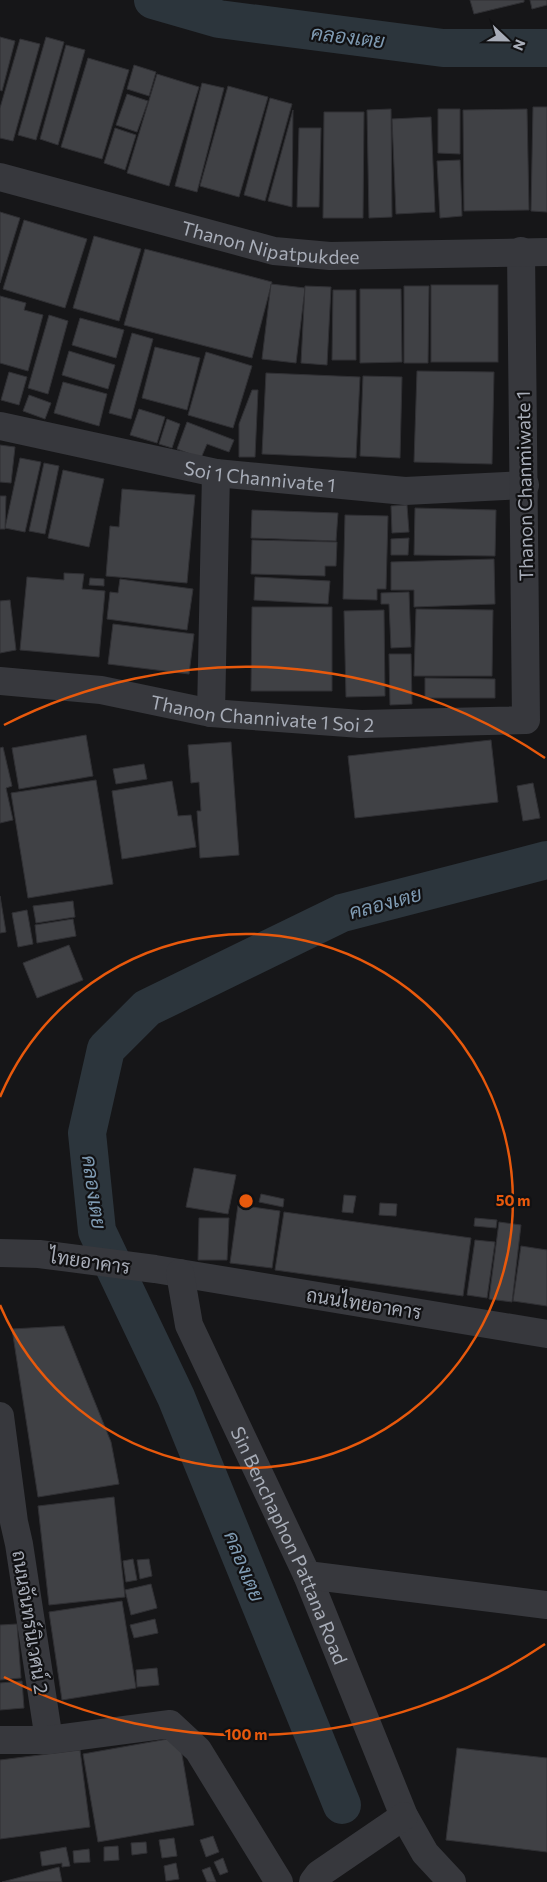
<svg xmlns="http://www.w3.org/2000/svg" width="547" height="1882" viewBox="0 0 547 1882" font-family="Commissioner,Sarabun,sans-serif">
<rect width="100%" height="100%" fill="#161618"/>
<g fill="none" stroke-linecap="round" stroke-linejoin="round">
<!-- canal -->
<g stroke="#2c353c" stroke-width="38">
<path d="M153,0l66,19 224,29h104"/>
<path d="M342,1805l-166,-408 -79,-166 -10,-98 19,-84 41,-41 195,-95 205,-53"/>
</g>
</g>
<!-- building -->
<g fill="#404145" stroke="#303034">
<path d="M470,0h54v2l-50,12z"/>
<path d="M530,0h17v5l-15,4z"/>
<path d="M0,37l15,4 -13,50 -2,-1z"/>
<path d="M46,37l18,5 -28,98 -18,-5z"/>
<path d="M20,39l20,5 -27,97 -13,-3v-30z"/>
<path d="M66,45l19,5 -27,95 -18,-6z"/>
<path d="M88,58l41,12 -27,89 -41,-12z"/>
<path d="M134,65l22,7 -7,24 -22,-7z"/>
<path d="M157,74l42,13 -30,99 -42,-13z"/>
<path d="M202,83l22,5 -27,104 -22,-6z"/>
<path d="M228,86l40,11 -29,100 -39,-11z"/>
<path d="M127,94l21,7 -11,31 -21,-7z"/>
<path d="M270,98l22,6 -27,97 -21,-6z"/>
<path d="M533,107h14v105l-16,-1z"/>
<path d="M391,109l1,108 -23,1 -2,-108z"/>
<path d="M438,109h22v45l-22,-1z"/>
<path d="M527,109l2,101 -65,1 -1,-101z"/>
<path d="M293,110l-1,97 -24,-6z"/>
<path d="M324,112h40l-1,106h-40z"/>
<path d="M431,117l4,95 -39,2 -4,-95z"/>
<path d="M115,128l21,7 -11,35 -21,-7z"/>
<path d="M299,128h22l-2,79h-22z"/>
<path d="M460,160l2,56 -22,2 -3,-57z"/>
<path d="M0,212l20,6 -20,65z"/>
<path d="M24,220l63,19 -22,69 -62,-19z"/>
<path d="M94,236l47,13 -22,72 -46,-13z"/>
<path d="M145,249l127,33 -20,76 -128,-33z"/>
<path d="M271,284l34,4 -9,75 -34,-4z"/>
<rect x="431" y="285" width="67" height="77"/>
<path d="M305,286l26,1 -4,78 -26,-2z"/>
<path d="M404,286h25l-1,77h-24z"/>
<path d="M360,289h41l1,73 -42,1z"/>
<path d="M333,290h23v70h-24z"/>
<path d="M0,296l26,7 -2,7 19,5 -15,56 -28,-8z"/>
<path d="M49,315l19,6 -20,73 -20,-6z"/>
<path d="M80,318l44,12 -8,28 -44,-13z"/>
<path d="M132,333l21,6 -22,80 -22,-6z"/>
<path d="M155,347l45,11 -13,52 -45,-12z"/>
<path d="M69,351l46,14 -7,24 -46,-14z"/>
<path d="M206,352l46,14 -19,62 -45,-13z"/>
<path d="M417,371l77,1 -2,92 -78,-2z"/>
<path d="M9,372l18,5 -8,28 -18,-5z"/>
<path d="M266,373l94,4 -4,81 -94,-4z"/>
<path d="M363,376l39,1 -2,81 -40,-2z"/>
<path d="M63,382l44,12 -8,32 -45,-13z"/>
<path d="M252,390h6l-3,67h-16v-33z"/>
<path d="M29,395l22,8 -6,16 -22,-8z"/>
<path d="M139,409l26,8 -8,26 -27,-8z"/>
<path d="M167,419l13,5 -8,24 -13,-4z"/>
<path d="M187,422l47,18 -5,12 -22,-8 -6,14 -24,-9z"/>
<path d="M0,445l15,2 -4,36 -11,-1z"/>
<path d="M20,458l21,4 -16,70 -20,-4z"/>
<path d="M44,463l15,3 -14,68 -16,-3z"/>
<path d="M63,470l41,9 -15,68 -41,-9z"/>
<path d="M122,489l73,6 -8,88 -81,-7 4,-50 9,1z"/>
<path d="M0,496h6l-1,33h-5z"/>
<path d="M407,505l2,27 -17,1 -1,-27z"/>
<path d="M415,508l81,2 -1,46 -81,-1z"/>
<path d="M252,510l86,3 -2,28 -85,-3z"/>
<path d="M345,515l43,1 -2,73h-9v11l-34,-1z"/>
<path d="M409,538l-1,17h-17v-16z"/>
<path d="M252,540l85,2 -1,24h-11v10l-74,-2z"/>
<path d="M494,559l1,45 -81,3v-17h-23v-28z"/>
<path d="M64,573l20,1 -2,15 23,2 -6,66 -79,-7 7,-73 37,3z"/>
<path d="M255,577l75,4 -2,23 -74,-4z"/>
<path d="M90,578l14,1v7l-15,-1z"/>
<path d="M120,579l73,10 -6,41 -80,-11 3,-27 8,1z"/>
<path d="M409,592l2,55 -20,1 -2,-44h-8v-11z"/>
<path d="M10,600l6,50 -16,3v-52z"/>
<path d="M252,607h80v84h-81z"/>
<path d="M416,609l77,1 -1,66h-78z"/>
<path d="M384,610l1,86 -39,1 -2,-86z"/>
<path d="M113,624l81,10 -5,40 -81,-10z"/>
<path d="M389,654h22l1,50 -22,1z"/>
<path d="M425,678l70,1v19h-70z"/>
<path d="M86,735l7,41 -74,13 -7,-41z"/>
<path d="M491,740l7,62 -143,16 -7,-62z"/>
<path d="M231,742l8,113 -39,3 -3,-47h4l-2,-29 -8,1 -3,-38z"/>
<path d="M3,747l9,39 -6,2 7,32 -13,3v-75z"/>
<path d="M144,764l3,15 -31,5 -3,-15z"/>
<path d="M96,780l17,104 -85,14 -17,-105z"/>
<path d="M172,781l6,35 13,-1 5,32 -74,12 -10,-68z"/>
<path d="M533,783l7,35 -17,3 -6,-35z"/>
<path d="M0,896l6,36 -6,1z"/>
<path d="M73,901l2,16 -39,6 -3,-17z"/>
<path d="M27,910l6,34 -15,3 -6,-34z"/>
<path d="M73,919l3,17 -39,7 -2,-18z"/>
<path d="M69,945l14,35 -46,18 -14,-35z"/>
<path d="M194,1168l42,7 -8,39 -42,-7z"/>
<path d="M261,1194l23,5 -1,8 -24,-5z"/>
<path d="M344,1195l12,1 -3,17 -11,-1z"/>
<path d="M380,1203l17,1 -1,12 -17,-1z"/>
<path d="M238,1205l42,6 -8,57 -42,-5z"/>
<path d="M284,1212l187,26 -8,58 -188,-26z"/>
<path d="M199,1218h30l-2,42h-29z"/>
<path d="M475,1218l22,2 -1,8 -22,-2z"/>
<path d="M499,1222l22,3 -9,77 -23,-3z"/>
<path d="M475,1240l20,2 -8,56 -20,-3z"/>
<path d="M521,1246l26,4v56l-34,-5z"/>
<path d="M64,1326l47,116 8,42 -81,13 -26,-168z"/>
<path d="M114,1497l11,100 -76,8 -11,-99z"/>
<path d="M133,1559l4,21 -11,2 -3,-21z"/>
<path d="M149,1559l3,17 -12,3 -3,-19z"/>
<path d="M151,1584l6,24 -26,7 -6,-25z"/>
<path d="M122,1601l14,87 -74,12 -13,-88z"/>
<path d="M155,1619l3,14 -24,5 -4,-13z"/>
<path d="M17,1624l4,54 -21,2v-55z"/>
<path d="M157,1668l2,17 -22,2 -1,-17z"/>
<path d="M22,1681l2,27 -24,2v-27z"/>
<path d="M179,1737l15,88 -96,17 -15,-88z"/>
<path d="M457,1748l90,10v94l-101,-12z"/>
<path d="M80,1750l10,77 -90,12v-79z"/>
<path d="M213,1836l6,16 -13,5 -6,-17z"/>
<path d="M174,1838l3,18 -15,2 -3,-18z"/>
<path d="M146,1842l1,11 -15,2 -1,-12z"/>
<path d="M118,1846l1,14 -15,1v-14z"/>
<path d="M66,1847l4,19 -8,1v-4l-20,3 -2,-14z"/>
<path d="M89,1849l1,13 -16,1 -1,-12z"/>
<path d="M223,1858l5,14 -8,3 -6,-13z"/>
<path d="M176,1863l3,16 -13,2 -2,-15z"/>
<path d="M59,1867l3,15h-60z"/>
<path d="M210,1867l6,15h-9l-5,-12z"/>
</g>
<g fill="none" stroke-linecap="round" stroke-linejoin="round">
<!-- minor -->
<g stroke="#37383d" stroke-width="28">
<path id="s1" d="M0,426l216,47 189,18 120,-6"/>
<path id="s2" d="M0,681l101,9 110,23 150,11 165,-4 -5,-469"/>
<path d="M211,713l5,-240"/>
<path d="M0,1253l39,1 116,15 392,65"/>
<path id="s3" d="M180,1273l9,52 118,250 97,241 21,37 27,29"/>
<path d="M0,1416l14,106 5,22 30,196"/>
<path d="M307,1575l240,30"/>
<path d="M0,1740h49l121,-16 28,26 81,132"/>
<path d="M313,1882l6,-8 85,-58"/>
</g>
<!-- tertiary -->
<path stroke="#37383d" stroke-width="28" id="s4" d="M0,177l274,74 56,5 217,-4"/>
</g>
<!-- distance rings -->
<g fill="none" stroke="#e8590c" stroke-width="2.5">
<path d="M0 1097A267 267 0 1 1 0 1305"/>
<path d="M545 1644A534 534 0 0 1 4 1677M4 725A534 534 0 0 1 545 758"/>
</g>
<g text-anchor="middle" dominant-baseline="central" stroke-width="4.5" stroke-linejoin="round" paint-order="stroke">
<!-- street labels -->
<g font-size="19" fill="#a8adb8" stroke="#111113">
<text stroke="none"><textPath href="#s4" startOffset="279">Thanon Nipatpukdee</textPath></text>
<text stroke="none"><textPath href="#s1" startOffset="265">Soi 1 Channivate 1</textPath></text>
<text transform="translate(524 486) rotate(-91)">Thanon Chanmiwate 1</text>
<text stroke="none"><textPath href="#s2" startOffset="265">Thanon Channivate 1 Soi 2</textPath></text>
<text transform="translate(90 1261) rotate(8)">ไทยอาคาร</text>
<text transform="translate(364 1303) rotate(9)">ถนนไทยอาคาร</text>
<text stroke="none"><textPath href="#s3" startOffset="295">Sin Benchaphon Pattana Road</textPath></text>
<text transform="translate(31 1622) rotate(81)">ถนนจันทร์นิเวศน์ 2</text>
</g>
<!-- water labels -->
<g font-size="20" font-style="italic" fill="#7f9bb3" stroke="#111113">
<text transform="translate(348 36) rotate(7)">คลองเตย</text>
<text transform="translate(385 902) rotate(-15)">คลองเตย</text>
<text transform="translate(95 1192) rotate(82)">คลองเตย</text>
<text transform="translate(245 1566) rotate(68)">คลองเตย</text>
</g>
</g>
<circle cx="246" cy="1201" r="8" fill="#e8590c" stroke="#111113" stroke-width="2.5"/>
<g font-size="15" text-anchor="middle" font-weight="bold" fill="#e8590c" stroke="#111113" stroke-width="4.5" stroke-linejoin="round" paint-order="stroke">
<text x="513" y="1206">50 m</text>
<text x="246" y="1740">100 m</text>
</g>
<!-- north arrow -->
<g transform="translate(507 40) rotate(112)" stroke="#111113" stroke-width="4" paint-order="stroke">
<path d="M0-4L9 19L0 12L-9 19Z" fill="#a8adb8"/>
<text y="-8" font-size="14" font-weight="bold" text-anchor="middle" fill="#a8adb8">N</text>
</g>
</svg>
